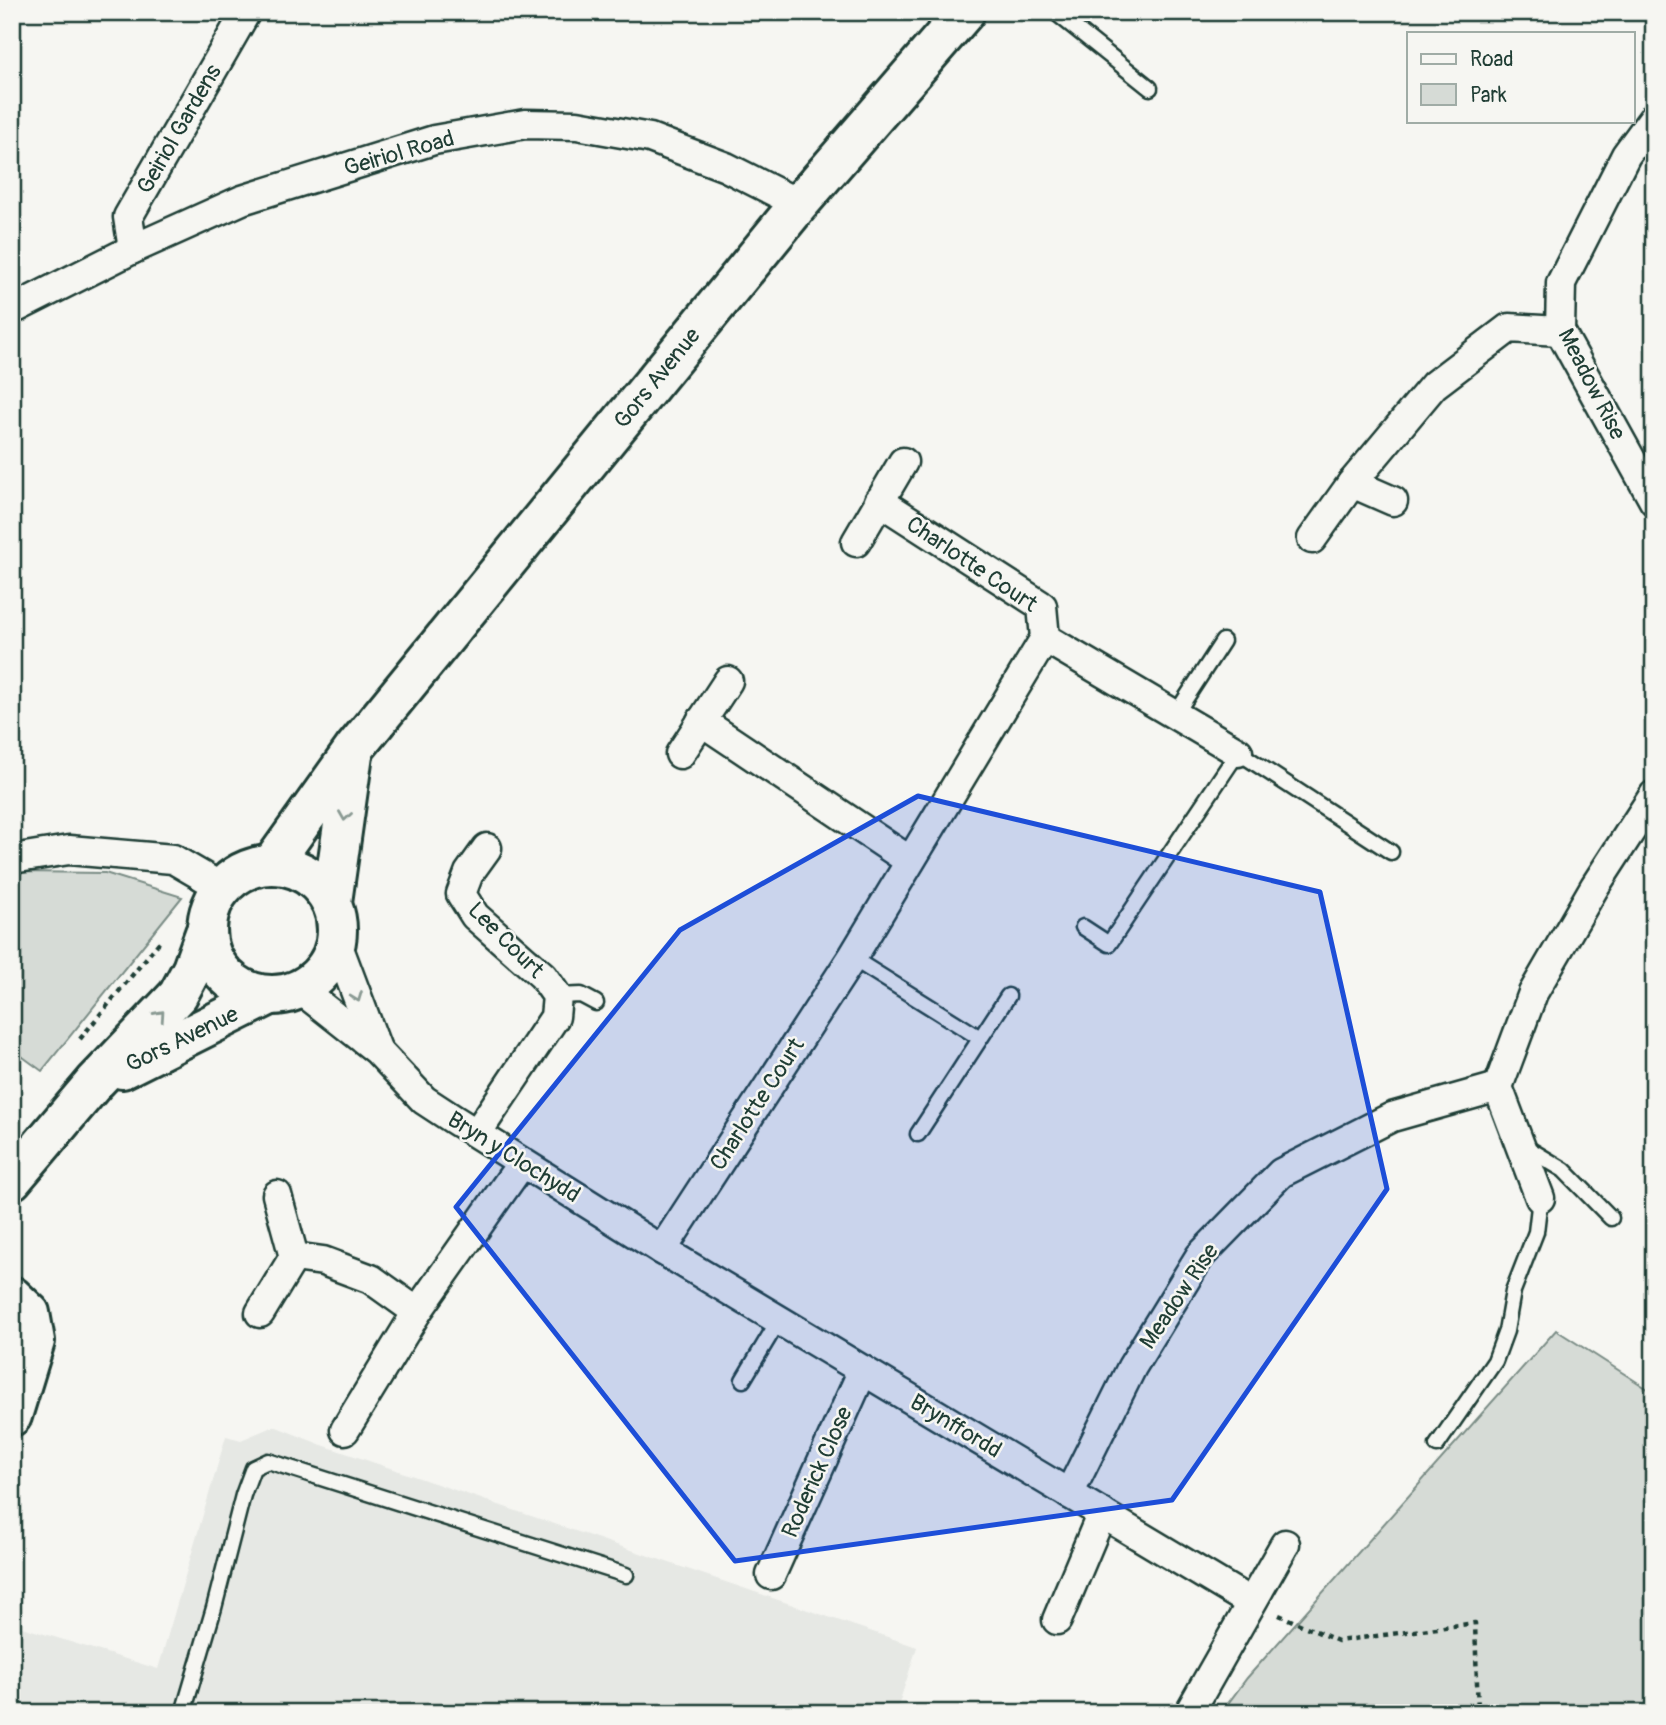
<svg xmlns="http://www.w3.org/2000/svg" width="1666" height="1725" viewBox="0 0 1666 1725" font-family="Pangolin,sans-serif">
<rect width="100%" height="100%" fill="#f6f6f2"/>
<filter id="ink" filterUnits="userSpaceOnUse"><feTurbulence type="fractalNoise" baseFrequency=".0143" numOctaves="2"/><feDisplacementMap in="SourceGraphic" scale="14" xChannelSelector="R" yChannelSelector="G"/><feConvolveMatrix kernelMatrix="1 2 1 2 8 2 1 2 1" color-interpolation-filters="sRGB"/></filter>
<g filter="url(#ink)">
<!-- built -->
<path fill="#e6e8e4" d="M274,1426l48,19 595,202 -21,66h-884v-89l146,45 68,-233 15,4z"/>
<!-- green -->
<g fill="#d6dbd6" stroke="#7a8c85" stroke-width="2">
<path d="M20,872l85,1 77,24 -140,174 -30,-22v-175z"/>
<path d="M1556,1330l98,63v320h-433l26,-35z"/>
</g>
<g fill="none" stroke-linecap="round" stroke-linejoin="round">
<!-- lane casing -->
<g stroke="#1f3d34" stroke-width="19">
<g id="lane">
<path d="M1055,12l95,76"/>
<path d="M1175,715l48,-74"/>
<path d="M1083,927l26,17 129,-192 153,100"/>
<path d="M852,958l128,80"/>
<path d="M557,996l24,-1 15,8"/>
<path d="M918,1134l90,-138"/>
<path d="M1522,1145l42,25 47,48"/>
<path d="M743,1380l36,-60"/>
<path d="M1437,1445l58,-84 11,-30 7,-40 23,-59 4,-34"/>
<path d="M183,1713l31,-105 29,-113 10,-27 15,-7 358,114"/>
</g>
</g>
<!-- street casing -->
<g stroke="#1f3d34" stroke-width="33">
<g id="street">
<path d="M1654,117l-28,38 -65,128 -1,48 94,170"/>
<path d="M133,249l-5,-32 118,-205"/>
<path d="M12,310l121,-61 109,-49 192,-60 91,-16 52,1 73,13 76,29 73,37"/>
<path d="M1352,483l41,18"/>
<path d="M1312,539l40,-56 82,-98 75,-57 51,3"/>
<path d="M856,542l47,-80"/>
<path d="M1045,638l193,114"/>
<path d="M701,721l209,140"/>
<path d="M680,754l48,-73"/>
<path d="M12,859l57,-9 104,9 48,28"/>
<path d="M337,943l40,106"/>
<path d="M301,990l76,60 47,50 29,19 209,131 588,352"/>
<path d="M477,1133l78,-116 2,-21 -14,-20 -68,-60 -14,-22 8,-21 18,-25"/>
<path d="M1540,1198l-42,-111 35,-94 62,-107 59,-91"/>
<path d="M662,1250l190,-292 193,-320 -3,-32 -163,-105"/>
<path d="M294,1257l29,4 48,18 46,33"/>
<path d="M260,1313l34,-56 -17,-62"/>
<path d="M345,1430l72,-118 105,-149"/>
<path d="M1069,1494l63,-127 68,-111 81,-83 111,-56 106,-30"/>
<path d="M771,1575l92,-205"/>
<path d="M1057,1620l45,-107"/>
<path d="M1189,1713l96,-169"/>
</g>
</g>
<!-- secondary casing -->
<g stroke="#1f3d34" stroke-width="44">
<g id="secondary">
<path d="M272,864l82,-115 445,-545 166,-192"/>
<circle cx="272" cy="930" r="65"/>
<path d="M332,902l21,-148"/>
<path d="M122,1069l146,-73"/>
<path d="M12,1180l83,-98 83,-87 14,-26 13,-36"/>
<path d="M12,1296l18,17 5,28 -23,75"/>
</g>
</g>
<!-- path -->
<g stroke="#1f3d34" stroke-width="4.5" stroke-dasharray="5 5" stroke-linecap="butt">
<path d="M80,1039l81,-99"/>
<path d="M1279,1615l59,26 137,-18 3,90"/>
</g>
<!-- lane -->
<use href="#lane" stroke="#f6f6f2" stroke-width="14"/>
<!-- street -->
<use href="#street" stroke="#f6f6f2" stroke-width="28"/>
<!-- secondary -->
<use href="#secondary" stroke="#f6f6f2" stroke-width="38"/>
</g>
<!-- one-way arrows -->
<defs><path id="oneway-chevron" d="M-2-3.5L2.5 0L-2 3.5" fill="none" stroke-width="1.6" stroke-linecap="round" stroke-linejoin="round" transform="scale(1.75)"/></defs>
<g stroke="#8a9a93">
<use href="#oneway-chevron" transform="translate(345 816) rotate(98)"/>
<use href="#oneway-chevron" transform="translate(357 997) rotate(69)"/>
<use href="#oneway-chevron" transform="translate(160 1015) rotate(-48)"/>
</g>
</g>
<!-- marked area -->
<path fill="#1d4ed8" fill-opacity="0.2" stroke="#1d4ed8" stroke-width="5" stroke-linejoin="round" d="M918,796l402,96 67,297 -215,311 -437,61 -279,-354 224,-277z"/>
<g text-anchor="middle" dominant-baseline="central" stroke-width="5" stroke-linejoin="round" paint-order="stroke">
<!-- street labels -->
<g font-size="23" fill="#1f3d34" stroke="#f6f6f2">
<text transform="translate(179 129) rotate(-60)">Geiriol Gardens</text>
<text transform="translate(399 153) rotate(-16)">Geiriol Road</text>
<text transform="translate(657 378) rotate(-51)">Gors Avenue</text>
<text transform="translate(1592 384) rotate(63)">Meadow Rise</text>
<text transform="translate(972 564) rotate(34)">Charlotte Court</text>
<text transform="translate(506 940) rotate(45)">Lee Court</text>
<text transform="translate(182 1039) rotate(-26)">Gors Avenue</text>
<text transform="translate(757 1104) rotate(-57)">Charlotte Court</text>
<text transform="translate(514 1157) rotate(32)">Bryn y Clochydd</text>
<text transform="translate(1179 1296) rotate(-56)">Meadow Rise</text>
<text transform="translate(956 1426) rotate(31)">Brynffordd</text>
<text transform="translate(817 1472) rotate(-66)">Roderick Close</text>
</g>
</g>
<!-- margin -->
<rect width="1666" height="1725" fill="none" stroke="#f6f6f2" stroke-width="42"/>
<rect x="21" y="21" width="1624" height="1683" fill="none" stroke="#1f3d34" stroke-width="2.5" filter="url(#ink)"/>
<!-- legend -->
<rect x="1407" y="32" width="228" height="91" fill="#f6f6f2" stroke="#a0aca6" stroke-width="2"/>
<rect x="1421" y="54" width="35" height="10" fill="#f6f6f2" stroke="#a0aca6" stroke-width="2"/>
<text x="1470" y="66" font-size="21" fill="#1f3d34">Road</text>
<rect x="1421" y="84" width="35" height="21" fill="#d6dbd6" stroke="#a0aca6" stroke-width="2"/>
<text x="1470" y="102" font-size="21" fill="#1f3d34">Park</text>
</svg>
